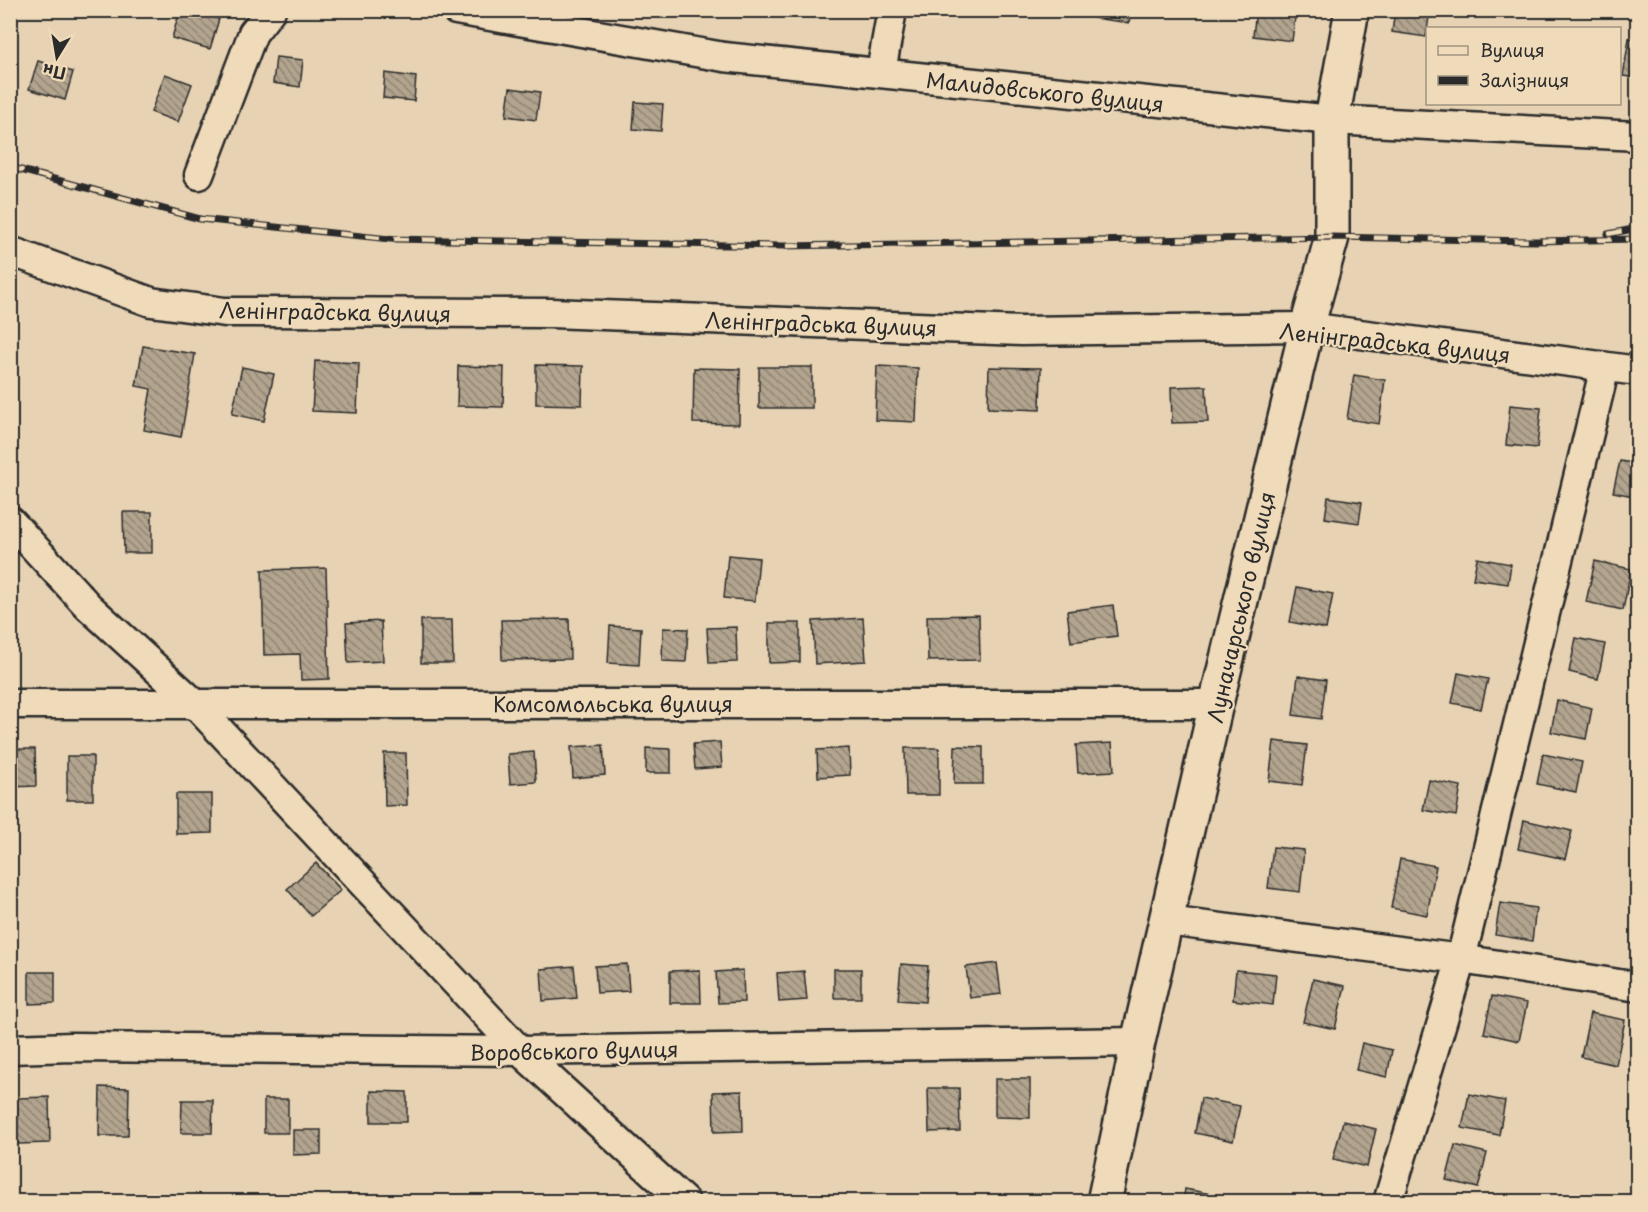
<svg xmlns="http://www.w3.org/2000/svg" width="1648" height="1212" viewBox="0 0 1648 1212" font-family="'Playpen Sans',sans-serif">
<defs>
<pattern id="building-back-hatch" width="6" height="6" patternUnits="userSpaceOnUse" patternTransform="scale(1.5)"><rect width="6" height="6" fill="#b2a48e"/><path d="M-1 5l2 2M0 0l6 6M5-1l2 2" fill="none" stroke="#918674"/></pattern>
</defs>
<rect width="100%" height="100%" fill="#e7d3b3"/>
<filter id="ink" filterUnits="userSpaceOnUse"><feTurbulence type="fractalNoise" baseFrequency=".0167" numOctaves="2"/><feDisplacementMap in="SourceGraphic" scale="12" xChannelSelector="R" yChannelSelector="G"/><feConvolveMatrix kernelMatrix="1 2 1 2 8 2 1 2 1" color-interpolation-filters="sRGB"/></filter>
<g filter="url(#ink)">
<!-- building -->
<g fill="url(#building-back-hatch)" stroke="#2b2b2b" stroke-width="1.5">
<path d="M180,10l39,9 -9,30 -38,-11z"/>
<path d="M1095,10h36l-2,13 -35,-5z"/>
<path d="M1256,10h40l-4,31 -39,-5z"/>
<path d="M1395,10h35l-4,27 -34,-5z"/>
<path d="M1629,38l9,1v39l-15,-2z"/>
<path d="M276,57l27,3 -3,27 -27,-4z"/>
<path d="M38,61l35,11 -8,28 -36,-11z"/>
<path d="M385,73l31,4 -2,24 -31,-3z"/>
<path d="M165,74l27,10 -14,38 -27,-10z"/>
<path d="M510,88l30,4 -4,28 -30,-4z"/>
<path d="M635,102l28,2 -2,27 -28,-2z"/>
<path d="M143,346l52,8 -14,83 -37,-7 7,-41 -15,-3z"/>
<path d="M315,361l44,2 -2,50 -45,-2z"/>
<path d="M536,365l47,1 -1,39 -46,-1z"/>
<path d="M458,366l46,1 -1,40 -46,-1z"/>
<path d="M877,366l41,2 -2,54 -41,-2z"/>
<path d="M242,367l32,7 -10,47 -32,-7z"/>
<rect x="759" y="367" width="53" height="41"/>
<path d="M989,367l52,1 -1,42 -52,-2z"/>
<path d="M694,368l46,1 -1,55 -46,-1z"/>
<path d="M1354,375l31,5 -6,44 -32,-5z"/>
<path d="M1206,386l2,36 -36,1 -1,-36z"/>
<path d="M1510,405l31,3 -4,40 -31,-3z"/>
<path d="M1620,461l18,3v33l-25,-5z"/>
<path d="M1328,497l34,5 -3,21 -34,-5z"/>
<path d="M123,512h29v41h-28z"/>
<path d="M728,555l31,3 -4,43 -31,-3z"/>
<path d="M1477,558l34,6 -3,20 -35,-5z"/>
<path d="M1595,561l36,8 -8,41 -37,-8z"/>
<path d="M326,568l3,111 -28,1 -1,-26 -36,1 -2,-85z"/>
<path d="M1297,587l36,7 -7,35 -36,-7z"/>
<path d="M1113,605l4,31 -46,6 -4,-31z"/>
<path d="M979,615l1,45 -52,1 -1,-45z"/>
<path d="M863,618l3,43 -51,3 -2,-43z"/>
<path d="M569,619l1,40 -68,1 -1,-40z"/>
<path d="M421,620h31l1,43h-32z"/>
<path d="M381,621l2,40 -35,2 -2,-40z"/>
<path d="M769,623h31v39l-31,1z"/>
<path d="M610,626l31,2 -2,37 -31,-2z"/>
<path d="M736,627l1,35 -28,1 -2,-35z"/>
<path d="M663,628l25,1 -2,33 -24,-1z"/>
<path d="M1576,638l29,6 -7,35 -29,-7z"/>
<path d="M1458,673l30,6 -7,30 -29,-6z"/>
<path d="M1298,676l28,4 -5,39 -28,-4z"/>
<path d="M1557,700l35,8 -6,31 -35,-7z"/>
<path d="M1274,741l33,4 -5,40 -33,-4z"/>
<path d="M720,742l2,25 -27,2 -2,-25z"/>
<path d="M1112,743l2,28 -36,2 -2,-28z"/>
<path d="M603,745l2,30 -32,3 -2,-31z"/>
<path d="M955,746l28,1v37h-29z"/>
<path d="M646,748l25,1v24h-25z"/>
<path d="M849,748l1,27 -32,2 -1,-27z"/>
<path d="M905,748h34v47h-33z"/>
<path d="M10,749h25l1,37 -26,1z"/>
<path d="M534,752l2,30 -26,2 -2,-30z"/>
<path d="M384,753h22l1,52 -22,1z"/>
<path d="M1543,754l39,8 -6,30 -39,-8z"/>
<rect x="67" y="756" width="26" height="44"/>
<path d="M1429,780l32,6 -5,30 -33,-6z"/>
<path d="M176,794h36v39l-36,1z"/>
<path d="M1524,820l48,11 -7,28 -47,-10z"/>
<path d="M1273,847l31,3 -4,42 -32,-4z"/>
<path d="M1400,859l36,7 -9,49 -36,-7z"/>
<path d="M316,863l25,27 -30,26 -24,-27z"/>
<path d="M1500,903l36,5 -4,33 -37,-6z"/>
<path d="M997,963l4,31 -31,4 -4,-31z"/>
<path d="M627,964l2,27 -32,2 -2,-27z"/>
<path d="M901,964l27,2 -3,36 -27,-2z"/>
<path d="M574,966l3,32 -34,3 -2,-32z"/>
<rect x="834" y="969" width="27" height="29"/>
<path d="M700,970l1,33h-31v-32z"/>
<path d="M743,970l1,32 -26,1 -2,-31z"/>
<path d="M1236,970l40,4 -3,31 -40,-5z"/>
<path d="M804,971l3,29 -28,2 -2,-29z"/>
<path d="M29,972h26v31l-26,1z"/>
<path d="M1313,979l32,7 -10,43 -32,-7z"/>
<path d="M1492,996l35,7 -8,38 -35,-8z"/>
<path d="M1590,1013l35,7 -9,45 -35,-8z"/>
<path d="M1362,1043l30,7 -5,27 -31,-7z"/>
<path d="M995,1079h35v39l-35,-1z"/>
<path d="M100,1087l29,1 -1,48h-29z"/>
<path d="M928,1088h31l1,43 -31,1z"/>
<path d="M371,1091l36,1v30h-36z"/>
<path d="M742,1091l1,40 -29,1 -1,-40z"/>
<path d="M1469,1094l36,7 -6,34 -37,-7z"/>
<path d="M49,1097l1,46 -32,1 -1,-46z"/>
<path d="M1201,1098l39,8 -7,35 -38,-8z"/>
<rect x="264" y="1099" width="24" height="34"/>
<path d="M182,1100h31l-1,33h-31z"/>
<path d="M1343,1121l33,8 -9,38 -34,-8z"/>
<path d="M293,1130h28v24l-28,1z"/>
<path d="M1455,1145l32,8 -9,35 -32,-8z"/>
<path d="M1185,1189l37,7 -1,6h-38z"/>
</g>
<g fill="none" stroke-linecap="round" stroke-linejoin="round">
<!-- minor casing -->
<g stroke="#2b2b2b" stroke-width="33">
<g id="minor">
<path d="M456,10l268,47 608,63 306,16"/>
<path d="M881,72l11,-62"/>
<path d="M199,175l54,-142 18,-23"/>
<path d="M10,251l141,51 74,10 326,1 470,18 286,-4 331,44"/>
<path d="M10,521l78,85 106,97 326,348 165,151"/>
<path d="M10,704h1206"/>
<path d="M1167,921l294,38 177,28"/>
<path d="M10,1049l62,-2 448,4 618,-9"/>
<path d="M1388,1202l73,-243 144,-592"/>
</g>
</g>
<!-- major casing -->
<g stroke="#2b2b2b" stroke-width="38">
<path id="major" d="M1104,1202l34,-160 78,-338 91,-377 25,-90v-117l20,-110"/>
</g>
<!-- minor -->
<use href="#minor" stroke="#efdab9" stroke-width="28"/>
<!-- major -->
<use href="#major" stroke="#efdab9" stroke-width="33"/>
<!-- rail casing -->
<g stroke="#2b2b2b" stroke-width="7">
<g id="rail">
<path d="M10,167l190,52 190,20 393,7 549,-9 203,4 103,-2"/>
<path d="M1608,234l30,-6"/>
</g>
</g>
<!-- rail -->
<use href="#rail" stroke="#efdab9" stroke-width="4.5" stroke-dasharray="14" stroke-linecap="butt"/>
</g>
</g>
<g text-anchor="middle" dominant-baseline="central" stroke-width="4.5" stroke-linejoin="round" paint-order="stroke">
<!-- street labels -->
<g font-size="21" fill="#2b2b2b" stroke="#efdab9">
<text transform="translate(1045 91) rotate(6)">Малидовського вулиця</text>
<text transform="translate(335 311) rotate(1)">Ленінградська вулиця</text>
<text transform="translate(821 323) rotate(2)">Ленінградська вулиця</text>
<text transform="translate(1395 342) rotate(6)">Ленінградська вулиця</text>
<text transform="translate(1240 607) rotate(-77)">Луначарського вулиця</text>
<text x="613" y="703">Комсомольська вулиця</text>
<text transform="translate(574 1050) rotate(-1)">Воровського вулиця</text>
</g>
</g>
<!-- margin -->
<rect width="1648" height="1212" fill="none" stroke="#efdab9" stroke-width="36"/>
<rect x="18" y="18" width="1612" height="1176" fill="none" stroke="#2b2b2b" stroke-width="2" filter="url(#ink)"/>
<!-- legend -->
<rect x="1426" y="27" width="195" height="78" fill="#efdab9" stroke="#a19480" stroke-width="1.5"/>
<rect x="1438" y="46" width="30" height="9" fill="#efdab9" stroke="#a19480" stroke-width="1.5"/>
<text x="1480" y="57" font-size="18" fill="#2b2b2b">Вулиця</text>
<rect x="1438" y="76" width="30" height="9" fill="#2b2b2b" stroke="#a19480" stroke-width="1.5"/>
<text x="1480" y="87" font-size="18" fill="#2b2b2b">Залізниця</text>
<!-- north arrow -->
<g transform="translate(57 57) rotate(191)" stroke="#efdab9" stroke-width="4.5" paint-order="stroke">
<path d="M0-4.5L10 22L0 15L-10 22Z" fill="#2b2b2b"/>
<text y="-9" font-size="16" font-weight="bold" text-anchor="middle" fill="#2b2b2b">Пн</text>
</g>
</svg>
